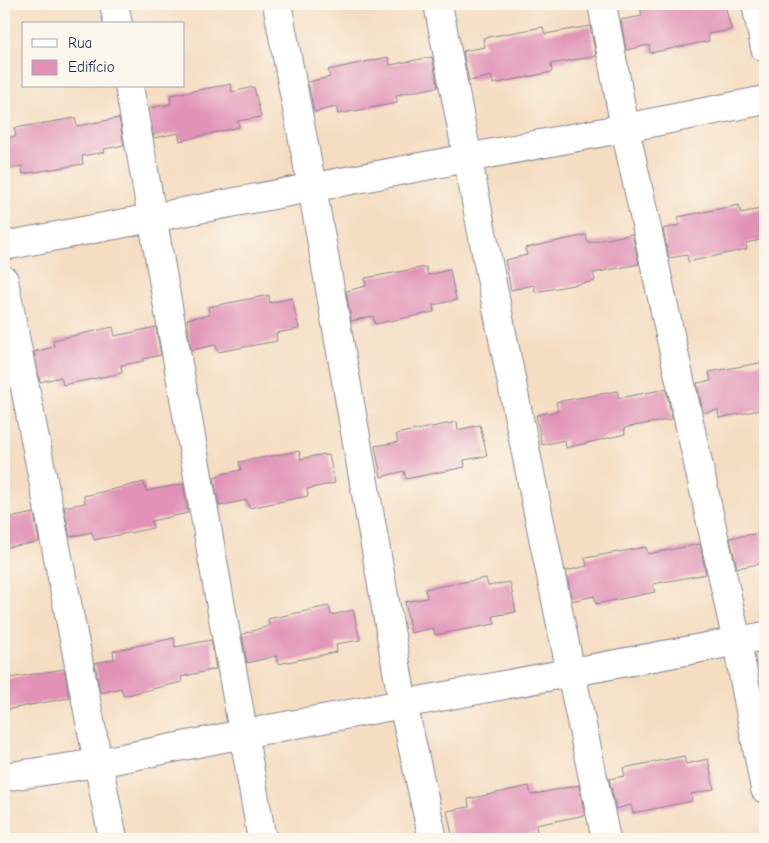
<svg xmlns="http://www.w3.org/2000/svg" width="769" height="843" viewBox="0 0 769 843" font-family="'Comic Neue',sans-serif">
<rect width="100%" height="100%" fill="#fbf7ec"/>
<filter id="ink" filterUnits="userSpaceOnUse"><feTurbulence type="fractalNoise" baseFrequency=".02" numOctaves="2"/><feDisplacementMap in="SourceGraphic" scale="10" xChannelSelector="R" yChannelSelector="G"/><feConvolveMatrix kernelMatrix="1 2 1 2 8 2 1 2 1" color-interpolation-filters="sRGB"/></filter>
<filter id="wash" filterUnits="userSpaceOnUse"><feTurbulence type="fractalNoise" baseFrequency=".0096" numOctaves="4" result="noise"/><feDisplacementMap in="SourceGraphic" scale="20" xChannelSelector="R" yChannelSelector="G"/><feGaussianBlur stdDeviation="1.12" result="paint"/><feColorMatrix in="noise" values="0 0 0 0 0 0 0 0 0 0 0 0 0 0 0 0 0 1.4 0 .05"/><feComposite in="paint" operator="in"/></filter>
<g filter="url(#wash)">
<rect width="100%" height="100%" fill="#f5ddc2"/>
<g id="blocks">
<!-- building -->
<g fill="#e192b6">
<path d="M659,4h66l6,26 -23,4 1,7 -59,12 -1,-8 -23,5 -5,-30 21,-4 -2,-9z"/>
<path d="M590,26l6,30 -45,8 1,8 -59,12 -2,-8 -22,5 -6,-30 22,-4 -2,-9 60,-11 2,7z"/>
<path d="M388,57l2,8 42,-8 6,30 -42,8 1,8 -59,11 -2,-7 -22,5 -6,-30 22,-5 -2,-7z"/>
<path d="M231,84l1,8 22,-5 7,30 -23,4 1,6 -59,14 -2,-8 -24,5 -5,-30 22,-4 -1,-9z"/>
<path d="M75,118l2,8 42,-8 5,27 -20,4 1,3 -23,4 1,8 -60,10 -1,-8 -18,4v-31l12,-3 -2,-8z"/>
<path d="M739,205l2,8 24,-5v31l-19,4 1,6 -59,13 -1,-7 -18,3 -6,-29 17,-4 -2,-8z"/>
<path d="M632,234l7,30 -46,9 2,8 -60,11 -1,-7 -23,5 -6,-30 22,-5 -2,-7 61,-13 2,8z"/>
<path d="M426,267l2,8 22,-5 6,30 -23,5 1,7 -59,12 -2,-8 -22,5 -5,-30 20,-5 -1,-8z"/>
<path d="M269,295l1,8 22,-5 7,31 -23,4 1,8 -59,11 -2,-7 -25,5 -4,-31 22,-4 -1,-8z"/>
<path d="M113,327l2,9 41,-9 5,28 -18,4 1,2 -23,4 1,8 -59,12 -2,-8 -21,5 -6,-30 20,-5 -1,-7z"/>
<path d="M765,362v47l-46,9 -1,-8 -15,3 -6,-30 14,-2 -2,-9z"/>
<path d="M666,389l6,30 -48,9 1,6 -59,14 -1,-8 -23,5 -6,-30 22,-4 -2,-9 61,-11 2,7z"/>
<path d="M457,422l1,8 22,-5 7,31 -23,4 1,7 -59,12 -2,-8 -23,6 -6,-31 23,-4 -2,-8z"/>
<path d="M299,451l2,8 23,-5v2l5,-1 6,28 -28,6 1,7 -59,12 -2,-8 -28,6 -5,-28 4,-1v-2l23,-5 -2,-8z"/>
<path d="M144,482l2,9 37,-7 5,29 -37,8 2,7 -59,12 -2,-8 -22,5 -6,-30 21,-4 -1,-7z"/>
<path d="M34,513l5,29 -35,6v-29z"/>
<path d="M760,533l5,30 -28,5 -7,-30z"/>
<path d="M700,544l6,30 -53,10 2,8 -59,12 -2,-8 -22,5 -6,-30 21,-5 -2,-8 61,-11 2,7z"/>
<path d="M486,578l2,8 22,-4 6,30 -23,4 2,8 -60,11 -2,-7 -22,5 -6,-31 22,-4 -2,-9z"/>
<path d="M329,606l2,9 22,-5 7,30 -24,4 1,8 -59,12 -2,-8 -29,7 -5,-29 27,-8 -1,-7z"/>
<path d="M174,638l1,9 36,-7 5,29 -35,8 1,5 -59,14 -2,-8 -21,5 -5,-30 19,-4 -1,-8z"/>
<path d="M64,669l5,29 -65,12v-31z"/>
<path d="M684,756l2,8 22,-5 6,30 -23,5 1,7 -59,12 -2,-8 -15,4 -7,-30 16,-3 -2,-8z"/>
<path d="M579,785l6,30 -49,10 1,7 -36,7h-48l-6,-28 22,-4 -1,-8 61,-13 2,9z"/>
</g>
</g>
</g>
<g filter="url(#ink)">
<use href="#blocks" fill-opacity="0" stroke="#888690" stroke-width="1"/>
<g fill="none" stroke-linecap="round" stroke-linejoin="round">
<!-- minor casing -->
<g stroke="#888690" stroke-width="30">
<g id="minor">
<path d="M114,4l4,20"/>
<path d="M277,4l35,183 91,517 30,135"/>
<path d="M438,4c53,279 109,558 168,835"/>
<path d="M602,4l23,124 112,514 28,147"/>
<path d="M756,4l9,44"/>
<path d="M129,86l133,753"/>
<path d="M4,246l621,-118 140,-28"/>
<path d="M4,280l109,559"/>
<path d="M4,777l94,-14 145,-29 522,-98"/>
</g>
</g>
<!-- minor -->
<use href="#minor" stroke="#fff" stroke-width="28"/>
</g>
</g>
<!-- margin -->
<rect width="769" height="843" fill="none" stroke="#fbf7ec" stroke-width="20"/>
<!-- legend -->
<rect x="22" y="22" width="162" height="65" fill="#fbf7ec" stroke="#a1a7b3"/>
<rect x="32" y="39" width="25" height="8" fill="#ffffff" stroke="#a1a7b3"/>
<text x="68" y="48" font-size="15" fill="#1b2f5e">Rua</text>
<rect x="32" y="60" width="25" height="15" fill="#e192b6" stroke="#a1a7b3"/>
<text x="68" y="72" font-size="15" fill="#1b2f5e">Edifício</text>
</svg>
